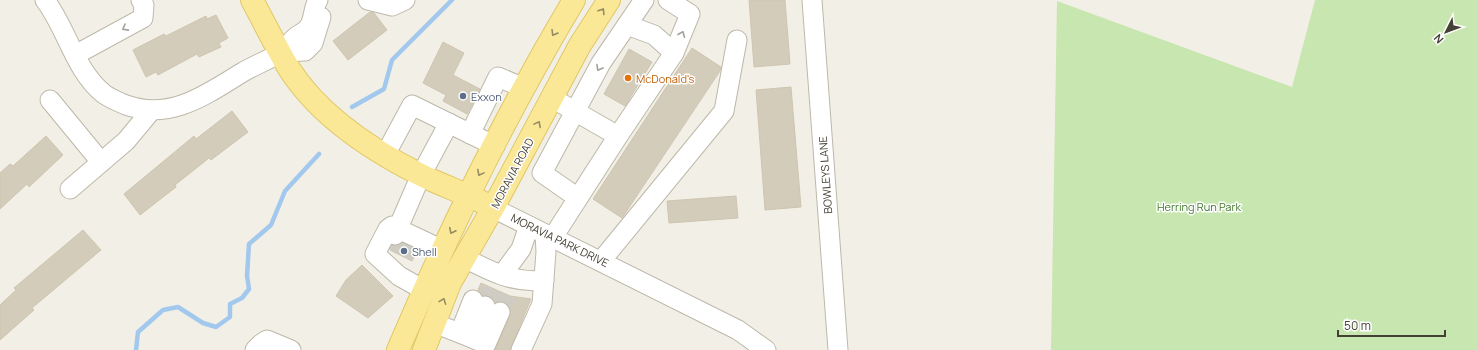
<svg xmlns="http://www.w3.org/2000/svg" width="1478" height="350" viewBox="0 0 1478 350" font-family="Manrope,sans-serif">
<rect width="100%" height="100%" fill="#f2f0e6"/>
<!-- green -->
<path fill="#c8e6af" d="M1315,0h163v350h-427l6,-349 235,86z"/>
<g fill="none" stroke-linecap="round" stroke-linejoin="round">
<!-- stream -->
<g stroke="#a3c8ee" stroke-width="4.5">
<path d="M352,107l32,-18 8,-29 60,-60"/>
<path d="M136,350l2,-18 25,-22 15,-3 25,16 13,4 14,-10v-13l12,-6 7,-9 -2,-13 2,-32 22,-19 14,-34 34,-37"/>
</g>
</g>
<!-- building -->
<g fill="#d4ccbb" stroke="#cec5af">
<path d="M749,0h36l5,64 -36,3z"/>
<path d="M370,12l4,1 13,17 -39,30 -15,-19z"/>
<path d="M216,15l12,23 -9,5 2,4 -22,10 -2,-3 -39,21 -2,-3 -10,5 -13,-27 31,-16 2,2 40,-20 1,3z"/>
<path d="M443,42l21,11 -11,22 27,14 -13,25 -24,-13 3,-6 -23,-12z"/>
<path d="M692,48l29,19 -1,4 -98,147 -29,-19z"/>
<path d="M629,49l23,13 -27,44 -21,-12z"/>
<path d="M791,87l10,120 -36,3 -9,-120z"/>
<path d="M232,111l16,21 -37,28 -2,-2 -34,27 1,2 -36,28 -16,-21 70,-58 2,3z"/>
<path d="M46,136l17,19 -34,32 -2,-3 -27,25v-36l10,-9 3,2z"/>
<path d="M736,196l2,22 -69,5 -2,-22z"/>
<path d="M83,230l18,20 -69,58 2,2 -34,30v-35l16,-15 -2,-2z"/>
<path d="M402,243l16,7 -6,11 -22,-11 2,-5 5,1z"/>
<path d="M362,265l31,31 -25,22 -32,-22 10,-16z"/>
<path d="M481,283l29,13 21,3 -21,51h-15l15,-34 -1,-10 -5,-4h-9l-6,-6 -6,-1 -5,-5z"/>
</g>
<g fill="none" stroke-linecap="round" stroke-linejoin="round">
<!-- minor-tunnel -->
<g stroke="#cfcdc3" stroke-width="19" stroke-dasharray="19 10" stroke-linecap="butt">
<path d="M388,249l7,-14"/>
<path d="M402,256l8,-14"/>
<path d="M485,306l8,-18"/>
<path d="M500,312l7,-17"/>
</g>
<!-- minor casing -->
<g stroke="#bdb8a9" stroke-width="21">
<g id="minor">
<path d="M45,0c22,29 30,71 59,94 7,5 15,8 22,11 45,16 81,-11 117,-33 12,-7 28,-13 38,-20 5,-4 10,-11 15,-15 3,-3 7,-4 10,-7 9,-7 6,-21 12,-30"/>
<path d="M368,0l24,6 13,-6"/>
<path d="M812,0l26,350"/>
<path d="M627,25l27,10 20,18"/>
<path d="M281,52l24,-1 8,-8 8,-26"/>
<path d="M75,55l68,-37 1,-13 -3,-5"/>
<path d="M552,98l66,38"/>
<path d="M50,100l51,62"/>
<path d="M470,134l28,-57 26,11"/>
<path d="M385,155l27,-50 83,41"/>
<path d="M70,189l56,-48 25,-30"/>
<path d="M578,198l-36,-25 59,-110 43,-63"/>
<path d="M493,208l245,122 28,20"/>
<path d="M395,235l26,-60 28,-52"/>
<path d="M553,237l65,-101 56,-83 16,-39 -22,-14"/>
<path d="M465,258c24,13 50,26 79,22"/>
<path d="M601,261l123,-150 13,-71"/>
<path d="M502,275l19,-26 8,-23"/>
<path d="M424,290l-25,-14 -24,-22 13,-25 4,-3 51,24"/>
<path d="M434,323l38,15 13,-32"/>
<path d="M461,330l12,-30"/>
<path d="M472,338l14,6 14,-32"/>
<path d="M255,350l6,-6 6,-4 24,10"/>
<path d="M521,350l21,-46 4,-52 -1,-18"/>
</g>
</g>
<!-- major casing -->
<g stroke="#e0c766" stroke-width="24">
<g id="major">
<path d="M252,0c12,22 23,45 36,67 30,48 83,83 133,108 20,10 41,17 61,27"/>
<path d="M398,350c51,-120 109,-238 176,-350"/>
<path d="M424,350l26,-67 43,-75 87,-163 29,-45"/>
</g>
</g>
<!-- minor -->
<use href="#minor" stroke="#fff" stroke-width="19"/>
<!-- major -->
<use href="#major" stroke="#fbe896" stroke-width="22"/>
</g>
<!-- one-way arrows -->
<defs><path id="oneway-chevron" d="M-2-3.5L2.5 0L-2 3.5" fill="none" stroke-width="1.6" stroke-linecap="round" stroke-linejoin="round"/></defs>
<g stroke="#978c61">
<use href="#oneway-chevron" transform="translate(602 11) rotate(-58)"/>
<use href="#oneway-chevron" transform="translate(554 33) rotate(121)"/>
<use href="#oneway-chevron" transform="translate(538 124) rotate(-62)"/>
<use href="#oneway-chevron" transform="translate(480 173) rotate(118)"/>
<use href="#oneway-chevron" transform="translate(452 231) rotate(116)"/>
<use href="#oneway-chevron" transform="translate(443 301) rotate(-69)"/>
</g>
<g stroke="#a2a09a">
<use href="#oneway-chevron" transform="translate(125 28) rotate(151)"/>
<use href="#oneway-chevron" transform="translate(682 34) rotate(-68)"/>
<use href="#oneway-chevron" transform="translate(599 68) rotate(119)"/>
</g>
<!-- markers -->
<circle fill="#e8710a" stroke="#fff" stroke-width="1.5" cx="628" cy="78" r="4"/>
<g fill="#5c6f8a" stroke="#fff" stroke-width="1.5">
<circle cx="463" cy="96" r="4"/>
<circle cx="404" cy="251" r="4"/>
</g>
<g text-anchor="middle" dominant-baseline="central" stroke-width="3" stroke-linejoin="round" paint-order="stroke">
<!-- food labels -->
<g font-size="11" fill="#c56008" stroke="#fff" text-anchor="start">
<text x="636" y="78">McDonald's</text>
</g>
<!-- service labels -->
<g font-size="11" fill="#4e5e75" stroke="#fff" text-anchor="start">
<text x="471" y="96">Exxon</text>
<text x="412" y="251">Shell</text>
</g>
<!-- street labels -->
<g font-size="11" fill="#454035" stroke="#fff">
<text transform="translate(512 173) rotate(-62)">MORAVIA ROAD</text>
<text transform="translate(825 175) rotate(-94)">BOWLEYS LANE</text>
<text transform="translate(560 240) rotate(26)">MORAVIA PARK DRIVE</text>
</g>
<!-- park labels -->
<g font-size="11" fill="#3f752a" stroke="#fff">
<text x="1199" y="206">Herring Run Park</text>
</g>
</g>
<!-- north arrow -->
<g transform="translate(1446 32) rotate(228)" stroke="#ffffff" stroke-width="3" paint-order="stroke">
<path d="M0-3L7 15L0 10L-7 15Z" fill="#454035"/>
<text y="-6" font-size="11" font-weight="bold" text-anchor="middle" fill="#454035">N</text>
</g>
<!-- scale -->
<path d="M1338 330v6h107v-6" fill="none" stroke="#454035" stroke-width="2"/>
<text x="1344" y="330" font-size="12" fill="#454035" stroke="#ffffff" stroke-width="3" paint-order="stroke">50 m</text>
</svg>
